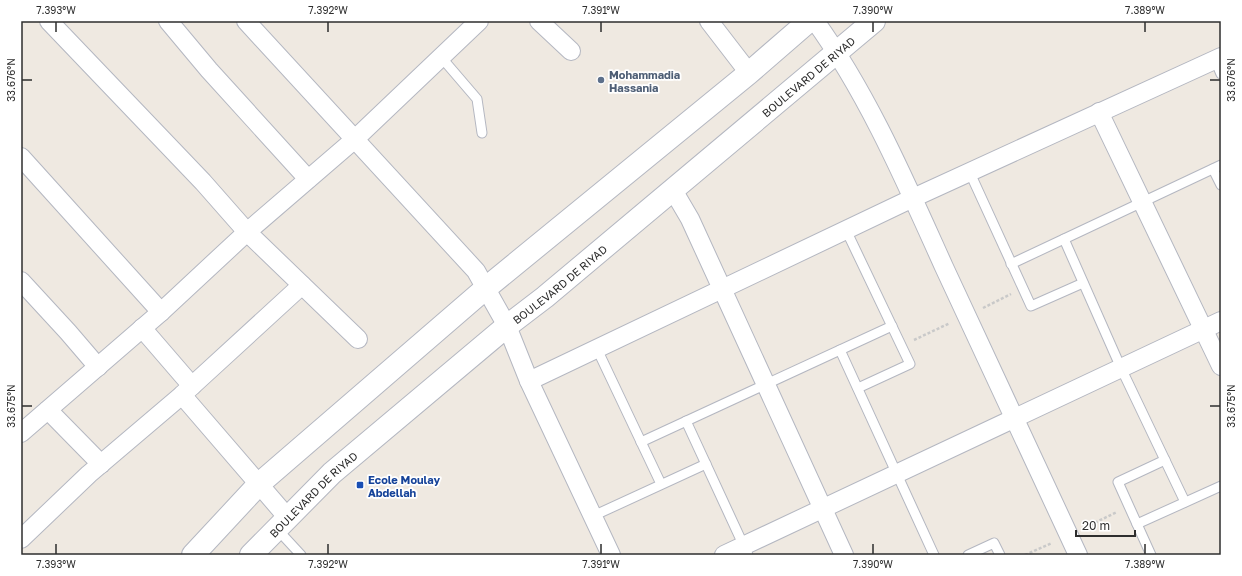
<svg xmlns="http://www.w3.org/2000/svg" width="1242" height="576" viewBox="0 0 1242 576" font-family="'Golos Text',sans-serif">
<rect width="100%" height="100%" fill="#efe9e1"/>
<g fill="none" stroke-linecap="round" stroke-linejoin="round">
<!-- lane casing -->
<g stroke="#b4b7c1" stroke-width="11">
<g id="lane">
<path d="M441,57l36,42 5,34"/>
<path d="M1215,60l6,14"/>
<path d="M1213,169l8,16"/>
<path d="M970,173l61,133 52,-23"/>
<path d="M846,230l64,134 -52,24"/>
<path d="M1011,264l53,-25"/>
<path d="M597,349l64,135"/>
<path d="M840,350l94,205"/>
<path d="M686,421l62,134"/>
<path d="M641,442l251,-116"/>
<path d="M1185,502l-64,-134 -57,-129 157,-74"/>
<path d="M593,516l113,-52"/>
<path d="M1137,524l84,-38"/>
<path d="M277,529l24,26"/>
<path d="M968,555l26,-12 6,12"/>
<path d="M1151,555l-33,-73 47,-22"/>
</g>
</g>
<!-- street casing -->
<g stroke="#b4b7c1" stroke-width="20">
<g id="street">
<path d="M49,21l154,161 44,50 111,107"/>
<path d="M168,21l41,49 99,109"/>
<path d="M246,21l230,250 31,55 22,55 82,174"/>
<path d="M539,21l32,30"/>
<path d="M709,21l40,52"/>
<path d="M815,21c54,75 91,162 129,246 44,96 89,192 134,288"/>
<path d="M1099,112l122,254"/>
<path d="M21,157l140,155"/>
<path d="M673,190l17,29 154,336"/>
<path d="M21,281l47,51 30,35"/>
<path d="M142,328l50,58"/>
<path d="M529,381l384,-183 308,-141"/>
<path d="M182,395l106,123"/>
<path d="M48,410l53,54"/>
<path d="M21,433l140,-121 86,-80 108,-93 124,-118"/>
<path d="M21,539l68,-65 93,-79 120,-110"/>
<path d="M724,555l497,-234"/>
</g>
</g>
<!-- secondary casing -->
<g stroke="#b4b7c1" stroke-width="24">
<g id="secondary">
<path d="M193,555l66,-71 227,-196 263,-215 60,-52"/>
<path id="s1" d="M251,555l81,-82 175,-147 38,-29 329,-276"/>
</g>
</g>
<!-- path -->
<g stroke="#c9c9c9" stroke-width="2.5" stroke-dasharray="3 2" stroke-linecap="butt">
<path d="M983,308l28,-14"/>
<path d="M914,340l36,-17"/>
<path d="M1086,527l31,-15"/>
<path d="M1025,555l27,-12"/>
</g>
<!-- lane -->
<use href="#lane" stroke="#fff" stroke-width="9"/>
<!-- street -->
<use href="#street" stroke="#fff" stroke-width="18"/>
<!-- secondary -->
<use href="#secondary" stroke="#fff" stroke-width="22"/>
</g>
<!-- ticks -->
<path fill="none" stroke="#2e2e2e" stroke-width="1.5" d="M56,22v10M328,22v10M601,22v10M873,22v10M1145,22v10M22,80h10M1210,80h10M22,406h10M1210,406h10M56,544v10M328,544v10M601,544v10M873,544v10M1145,544v10"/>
<!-- markers -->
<circle fill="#5c6f8a" stroke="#fff" stroke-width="1.5" cx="601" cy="80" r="4"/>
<rect fill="#1a4fb4" stroke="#fff" stroke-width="1.5" x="356" y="481" width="8" height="8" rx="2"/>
<g text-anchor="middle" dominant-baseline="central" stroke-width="3.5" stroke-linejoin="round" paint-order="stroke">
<!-- service labels -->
<g font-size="11" font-weight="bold" fill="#4e5e75" stroke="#fff" text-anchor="start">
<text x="609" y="74">Mohammadia<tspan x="609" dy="13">Hassania</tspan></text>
</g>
<!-- street labels -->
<g font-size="11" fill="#2e2e2e" stroke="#fff">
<text stroke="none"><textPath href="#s1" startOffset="735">BOULEVARD DE RIYAD</textPath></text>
<text stroke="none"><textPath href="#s1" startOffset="411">BOULEVARD DE RIYAD</textPath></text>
<text stroke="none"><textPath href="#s1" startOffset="87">BOULEVARD DE RIYAD</textPath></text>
</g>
<!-- transit labels -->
<g font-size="11" font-weight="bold" fill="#164399" stroke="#fff" text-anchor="start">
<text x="368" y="479">Ecole Moulay<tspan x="368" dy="13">Abdellah</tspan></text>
</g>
</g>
<!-- border -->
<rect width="1242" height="576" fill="none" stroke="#ffffff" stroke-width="44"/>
<!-- scale -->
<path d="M1076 530v6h59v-6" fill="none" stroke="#2e2e2e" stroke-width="2"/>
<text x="1082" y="530" font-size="12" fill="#2e2e2e" stroke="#ffffff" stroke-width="3" paint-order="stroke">20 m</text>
<rect x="22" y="22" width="1198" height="532" fill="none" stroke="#2e2e2e" stroke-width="1.5"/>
<g font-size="10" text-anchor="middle" fill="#2e2e2e">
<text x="56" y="14">7.393°W</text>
<text x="328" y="14">7.392°W</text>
<text x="601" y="14">7.391°W</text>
<text x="873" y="14">7.390°W</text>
<text x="1145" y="14">7.389°W</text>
<text transform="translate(11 80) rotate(-90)" y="4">33.676°N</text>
<text transform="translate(1231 80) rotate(-90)" y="4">33.676°N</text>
<text transform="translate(11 406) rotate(-90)" y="4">33.675°N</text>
<text transform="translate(1231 406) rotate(-90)" y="4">33.675°N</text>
<text x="56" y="568">7.393°W</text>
<text x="328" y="568">7.392°W</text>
<text x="601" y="568">7.391°W</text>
<text x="873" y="568">7.390°W</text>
<text x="1145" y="568">7.389°W</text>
</g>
</svg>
